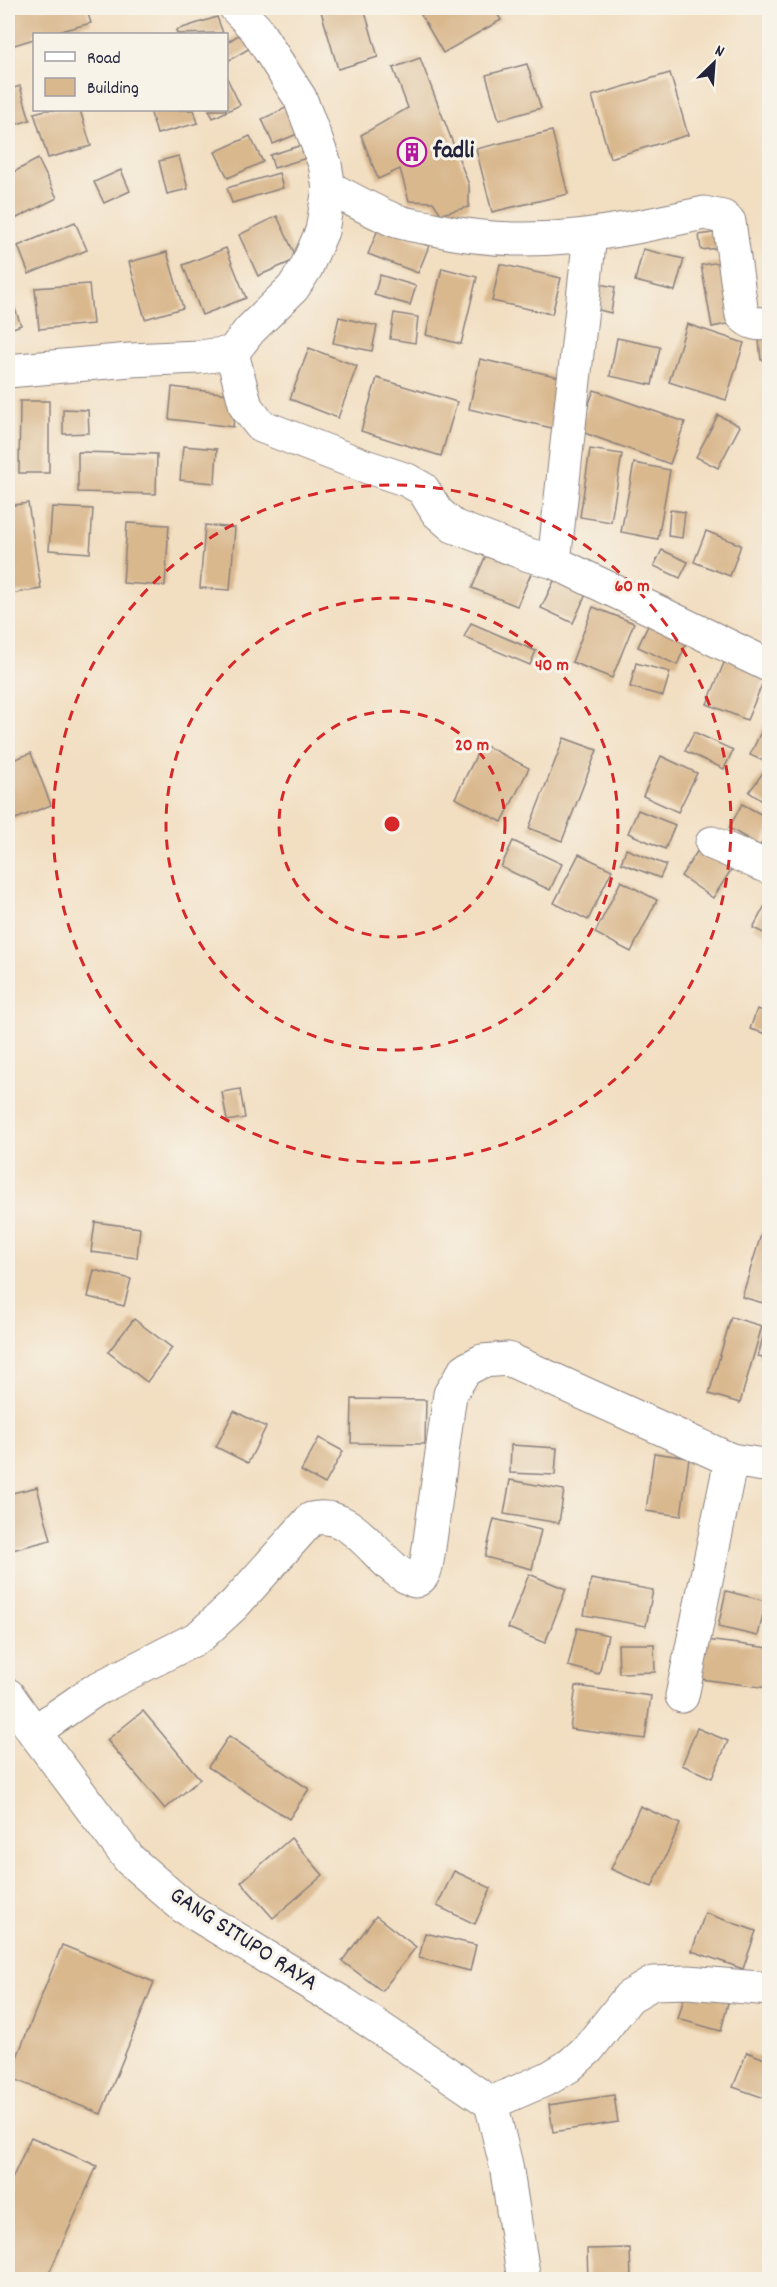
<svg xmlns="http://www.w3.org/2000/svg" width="777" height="2287" viewBox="0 0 777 2287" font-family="Dekko,sans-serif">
<rect width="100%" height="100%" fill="#f7f3e8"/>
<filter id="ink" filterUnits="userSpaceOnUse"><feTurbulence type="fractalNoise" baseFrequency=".0167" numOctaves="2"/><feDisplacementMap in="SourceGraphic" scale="12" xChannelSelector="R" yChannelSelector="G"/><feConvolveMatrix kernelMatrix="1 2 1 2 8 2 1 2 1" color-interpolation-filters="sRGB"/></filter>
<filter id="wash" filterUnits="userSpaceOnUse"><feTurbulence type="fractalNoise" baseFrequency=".008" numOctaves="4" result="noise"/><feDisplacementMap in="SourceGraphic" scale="24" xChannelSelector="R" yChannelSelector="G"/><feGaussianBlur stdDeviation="1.35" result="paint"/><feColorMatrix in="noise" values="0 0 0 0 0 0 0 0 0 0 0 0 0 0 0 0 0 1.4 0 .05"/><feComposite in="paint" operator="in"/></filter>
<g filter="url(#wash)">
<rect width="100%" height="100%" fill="#f2dec1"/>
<g id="blocks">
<!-- building -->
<g fill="#d9b88e">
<path d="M8,8h78l5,15 -41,11h-16v5l-26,8z"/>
<path d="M320,8h44l14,49 -40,12z"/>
<path d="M417,8h77l7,12 -58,33z"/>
<path d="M217,17l6,16 -46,1 -1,-4z"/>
<path d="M243,32l9,15 -26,15v-19z"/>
<path d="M420,58l49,127v22l-28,7 -8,-12 -24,-1 -9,-32 -22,10 -17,-44 47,-27 -15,-40z"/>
<path d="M527,64l14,44 -42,12 -13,-45z"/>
<path d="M670,73l18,62 -78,23 -18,-62z"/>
<path d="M226,76l14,29 -27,13 -4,-8h17z"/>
<path d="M20,86l10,34 -22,7v-37z"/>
<path d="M290,106l12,26 -29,12 -11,-25z"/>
<path d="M46,110h34l11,36 -43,12 -14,-45z"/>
<path d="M150,110h44l4,13 -41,11z"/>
<path d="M552,131l16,63 -76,18 -16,-63z"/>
<path d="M250,136l13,26 -35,16 -13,-26z"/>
<path d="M309,143l4,13 -39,12 -4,-13z"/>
<path d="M179,156l9,33 -21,5 -8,-33z"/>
<path d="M38,159l19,39 -44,22 -5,-11v-34z"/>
<path d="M121,170l9,21 -26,12 -10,-21z"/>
<path d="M279,173l4,15 -51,15 -5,-15z"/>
<path d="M277,216l20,43 -39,17 -19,-41z"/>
<path d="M75,222l12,28 -58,24 -11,-28z"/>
<path d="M379,227l50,19 -11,27 -50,-19z"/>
<path d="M725,231l2,16 -26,3 -2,-15z"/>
<path d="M226,248l20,50 -44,17 -19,-50z"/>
<path d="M643,249l41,10 -9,32 -40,-10z"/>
<path d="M167,252l16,56 -38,11 -16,-57z"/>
<path d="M726,261l11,61 -25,5 -11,-62z"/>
<path d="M500,264l61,14 -9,36 -60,-13z"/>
<path d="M442,268l35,9 -16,67 -35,-9z"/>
<path d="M380,275l36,11 -6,19 -36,-10z"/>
<path d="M89,284l4,40 -54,5 -4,-41z"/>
<path d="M599,284l16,3 -4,26 -16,-4z"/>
<path d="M8,290l13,35 -13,5z"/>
<path d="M394,313l24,4 -3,26 -25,-4z"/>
<path d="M339,317l38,9 -5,25 -39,-8z"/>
<path d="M687,324l57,19 -18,57 -57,-18z"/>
<path d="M770,329v30l-9,1 -3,-30z"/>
<path d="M617,338l43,9 -8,38 -42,-9z"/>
<path d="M309,348l48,18 -19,52 -48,-19z"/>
<path d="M480,359l84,19 -12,50 -83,-19z"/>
<path d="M377,378l80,24 -16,54 -80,-25z"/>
<path d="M172,387l64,8 -3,32 -64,-8z"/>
<path d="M594,390l91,32 -15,42 -91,-33z"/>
<path d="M20,401h29v72h-30z"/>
<path d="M63,409l25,1 1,23 -26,1z"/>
<path d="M718,415l22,11 -22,42 -22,-11z"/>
<path d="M183,446l34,3 -2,34 -35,-3z"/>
<path d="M590,449l32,5 -11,68 -31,-5z"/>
<path d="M78,452l79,2 -1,40 -78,-2z"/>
<path d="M634,463l36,7 -12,69 -37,-7z"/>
<path d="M28,503l13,86 -33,5v-88z"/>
<path d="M52,507l41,2 -3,44 -41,-3z"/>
<path d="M670,510l15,2 -3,26 -14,-2z"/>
<path d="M127,523l42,2 -4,61 -42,-3z"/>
<path d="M205,525l30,3 -5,62 -30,-2z"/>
<path d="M706,531l35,14 -11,31 -36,-14z"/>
<path d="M488,550l45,19 -16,37 -45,-18z"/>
<path d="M662,550l26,12 -8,16 -26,-12z"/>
<path d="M556,577l31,15 -14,31 -32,-15z"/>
<path d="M593,607l41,16 -22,55 -40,-16z"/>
<path d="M652,617l38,18 -13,30 -39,-18z"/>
<path d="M471,623l65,28 -6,14 -66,-28z"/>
<path d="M726,658l40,17 -19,45 -40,-16z"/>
<path d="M636,663l34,9 -7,24 -33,-9z"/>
<path d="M770,713v51l-20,-9z"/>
<path d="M694,732l39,18 -9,19 -39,-18z"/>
<path d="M564,738l33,12 -35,91 -33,-13z"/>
<path d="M482,744l47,24 -27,54 -47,-24z"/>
<path d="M31,753l20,52 -43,17v-60z"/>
<path d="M661,756l36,17 -19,39 -35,-16z"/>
<path d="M762,774l8,6v26l-21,-14z"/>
<path d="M742,804l28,15v10l-10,17 -31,-18z"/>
<path d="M638,810l37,15 -10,24 -37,-16z"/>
<path d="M513,841l49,23 -12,26 -49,-23z"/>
<path d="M700,847l33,20 -20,31 -32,-22z"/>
<path d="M626,849l40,16 -6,13 -39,-15z"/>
<path d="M579,854l33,16 -24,50 -34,-17z"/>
<path d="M621,881l36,19 -26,52 -36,-19z"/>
<path d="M770,896v40l-17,-8z"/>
<path d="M757,1009l13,4v22l-20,-6z"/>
<path d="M240,1089l5,29 -18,3 -5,-29z"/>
<path d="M767,1215h3v90l-28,-8z"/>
<path d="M95,1222l45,6 -3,30 -46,-6z"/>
<path d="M94,1270l37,9 -7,27 -36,-9z"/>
<path d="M731,1317l31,9 -22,77 -31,-9z"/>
<path d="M134,1319l38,29 -25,34 -39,-30z"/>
<path d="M767,1322h3v37l-12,-3z"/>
<path d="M352,1399l74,1 -1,44 -74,-1z"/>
<path d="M234,1411l32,16 -18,36 -32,-16z"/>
<path d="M319,1438l24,13 -18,33 -24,-13z"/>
<path d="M511,1445l46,3 -2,27 -45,-2z"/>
<path d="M654,1453l35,5 -8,58 -35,-5z"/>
<path d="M510,1480l54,10 -5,33 -55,-9z"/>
<path d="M37,1487l14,53 -43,11v-57z"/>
<path d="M494,1519l47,11 -9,39 -47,-12z"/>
<path d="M529,1574l37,15 -21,54 -37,-15z"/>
<path d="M591,1579l62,11 -7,36 -62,-11z"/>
<path d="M726,1591l40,10 -8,35 -40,-9z"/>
<path d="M577,1628l31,7 -9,39 -31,-8z"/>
<path d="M706,1640l64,8 -2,40 -67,-9z"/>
<path d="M618,1644h36l1,28 -36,1z"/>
<path d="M576,1686l75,10 -6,43 -75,-10z"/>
<path d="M143,1711l57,68 -35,30 -58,-69z"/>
<path d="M697,1728l31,13 -16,37 -30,-13z"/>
<path d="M229,1736l80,53 -20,30 -81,-52z"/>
<path d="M640,1806l40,18 -28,63 -41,-18z"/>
<path d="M291,1838l32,37 -50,43 -32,-36z"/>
<path d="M454,1871l37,17 -16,36 -38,-18z"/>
<path d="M705,1913l51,18 -13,38 -51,-18z"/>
<path d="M376,1916l40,31 -34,44 -40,-30z"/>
<path d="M425,1933l51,12 -6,26 -51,-13z"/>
<path d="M62,1945l92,37 -53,132 -92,-37z"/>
<path d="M687,1987l42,12 -8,32 -43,-12z"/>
<path d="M747,2052l23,9v39l-37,-13z"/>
<path d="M614,2095l4,27 -65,10 -4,-27z"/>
<path d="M31,2137l66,29 -51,114h-38v-92z"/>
<path d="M630,2248l1,32h-43l-1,-31z"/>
</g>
</g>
</g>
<g filter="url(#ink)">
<use href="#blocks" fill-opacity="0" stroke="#8a807e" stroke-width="1.5"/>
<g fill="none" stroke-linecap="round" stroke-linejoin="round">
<!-- minor casing -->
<g stroke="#8a807e" stroke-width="35">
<g id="minor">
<path d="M329,188c21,10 43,23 65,32 12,5 27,6 40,9 93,22 178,4 270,-16l19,4 6,5 13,93c9,9 15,10 28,8"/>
<path d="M232,353l14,54 15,19 101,39 45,15 16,9 14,23 16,14 76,29 25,7 216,104"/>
<path d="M8,371l122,-11 69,-3 33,-4 18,-23 43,-42 13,-20 16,-37 7,-43 -4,-24 -25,-66 -44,-69 -20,-21"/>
<path d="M554,562l36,-327"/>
<path d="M712,843l58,25"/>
<path d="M8,1695l26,37 61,-42 104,-53 35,-32 77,-86c45,-11 67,49 104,62 11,-4 11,-15 13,-26l22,-161 15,-24 17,-9 26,-2 223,101 39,6"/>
<path d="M682,1696l49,-236"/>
<path d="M34,1732l96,128 54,47 160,97 147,99"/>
<path d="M524,2280l-18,-115 -15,-62 58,-25 20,-12 19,-17 41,-52 24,-14 35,-1 82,7"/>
</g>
</g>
<!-- minor -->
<use href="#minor" stroke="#fff" stroke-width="33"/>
</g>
</g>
<!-- distance rings -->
<g fill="none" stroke="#d62828" stroke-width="3" stroke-dasharray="10 8">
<circle cx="392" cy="824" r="113"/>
<circle cx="392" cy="824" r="226"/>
<circle cx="392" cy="824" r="339"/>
</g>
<!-- icons -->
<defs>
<g id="building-ring" transform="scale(1.5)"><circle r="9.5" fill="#f7f3e8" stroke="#b5179e" stroke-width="1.5"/><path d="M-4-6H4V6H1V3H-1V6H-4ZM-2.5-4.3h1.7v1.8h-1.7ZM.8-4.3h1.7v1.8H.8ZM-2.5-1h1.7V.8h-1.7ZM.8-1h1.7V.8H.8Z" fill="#b5179e"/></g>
</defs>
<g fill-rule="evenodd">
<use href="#building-ring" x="412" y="152"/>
</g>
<g text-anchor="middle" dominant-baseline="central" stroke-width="6" stroke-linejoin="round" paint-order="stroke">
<!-- poi labels -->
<g font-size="24" font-weight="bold" fill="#22223b" stroke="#f7f3e8" text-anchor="start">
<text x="433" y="152">fadli</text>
</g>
<!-- street labels -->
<g font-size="24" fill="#22223b" stroke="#f7f3e8">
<text transform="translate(243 1940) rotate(33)">GANG SITUPO RAYA</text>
</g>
</g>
<circle cx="392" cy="824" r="9" fill="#d62828" stroke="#f7f3e8" stroke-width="3"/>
<g font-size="18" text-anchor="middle" font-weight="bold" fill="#d62828" stroke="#f7f3e8" stroke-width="6" stroke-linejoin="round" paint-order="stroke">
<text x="632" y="591">60 m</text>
<text x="552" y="670">40 m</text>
<text x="472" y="750">20 m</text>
</g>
<!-- margin -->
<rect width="777" height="2287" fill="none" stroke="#f7f3e8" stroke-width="30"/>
<!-- legend -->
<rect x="33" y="33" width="195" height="78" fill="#f7f3e8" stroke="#a29fa3" stroke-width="1.5"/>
<rect x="45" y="52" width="30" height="9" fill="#ffffff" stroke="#a29fa3" stroke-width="1.5"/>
<text x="87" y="63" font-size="18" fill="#22223b">Road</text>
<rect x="45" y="78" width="30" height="18" fill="#d9b88e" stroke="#a29fa3" stroke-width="1.5"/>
<text x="87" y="93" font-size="18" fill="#22223b">Building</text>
<!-- north arrow -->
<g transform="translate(714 63) rotate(25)" stroke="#f7f3e8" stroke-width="4.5" paint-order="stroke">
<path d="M0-4.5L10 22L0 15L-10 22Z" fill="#22223b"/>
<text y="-9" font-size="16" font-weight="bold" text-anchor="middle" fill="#22223b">N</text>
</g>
</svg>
